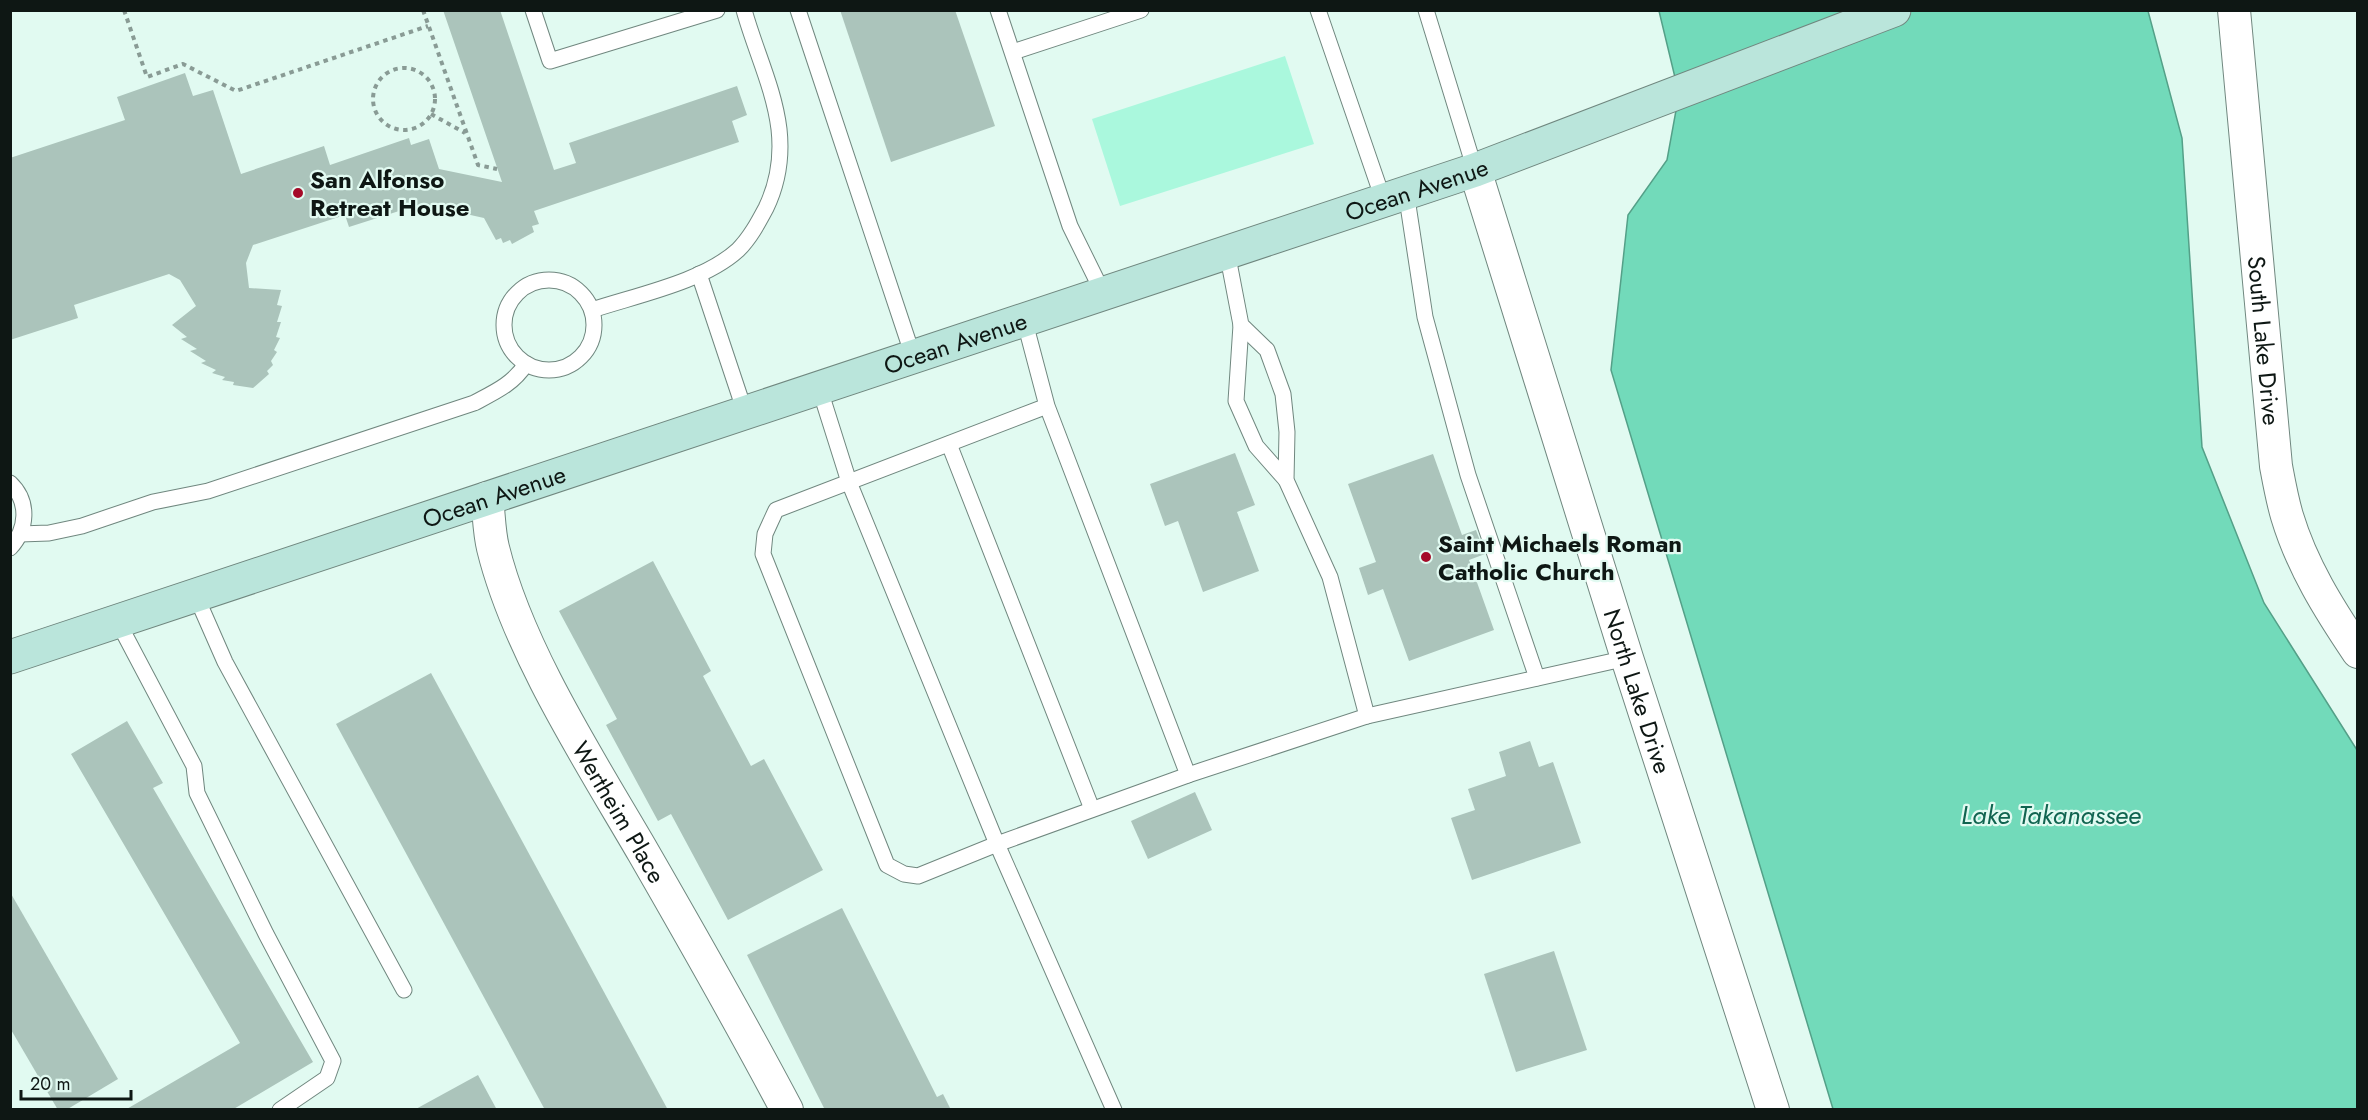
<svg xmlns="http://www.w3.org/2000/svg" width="2368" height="1120" viewBox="0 0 2368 1120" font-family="Jost,sans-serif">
<rect width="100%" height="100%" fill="#e1faf1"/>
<!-- green -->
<path fill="#aaf8dd" d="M1285,56l29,88 -194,62 -28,-87z"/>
<!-- water -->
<path fill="#72daba" stroke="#54a088" stroke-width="1.5" d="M1659,11h489l34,127 20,309 62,156 93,147v359h-524l-222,-739 17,-155 39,-55 12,-66z"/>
<!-- building -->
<g fill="#abc4bb">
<path d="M443,10h57l54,160 22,-7 -7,-20 168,-57 10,29 -15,6 7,21 -205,69 5,13 -7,2 2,6 -22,12 -2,-4 -7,3 -2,-5 -5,2 -12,-22 -63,-14 -72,23 -4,-12 -92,30 -7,18 3,25 32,2 -4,15 5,1 -5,16h4l-5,15 4,1 -6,12 3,2 -6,9 2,4 -6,6 2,3 -16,14 -20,-3 1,-3 -12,-2 3,-3 -13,-4 4,-3 -15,-7 5,-2 -16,-10 7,-2 -16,-10 6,-2 -15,-12 24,-19 -16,-26 -11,-6 -95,31 4,13 -68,22v-182l115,-38 -8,-23 68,-24 8,23 20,-6 28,84 83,-28 6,19 79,-27 2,7 18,-6 10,30 63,13z"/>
<path d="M840,10h115l40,116 -104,36z"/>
<path d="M1235,453l20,52 -18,7 22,59 -56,21 -25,-71 -13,5 -15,-42z"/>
<path d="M1433,454l29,81 14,-5 9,24 -16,6 25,70 -85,31 -26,-72 -15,6 -9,-27 17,-6 -28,-78z"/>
<path d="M653,561l58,110 -8,5 48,90 13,-7 59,111 -95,50 -57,-106 -13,7 -52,-96 11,-6 -58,-108z"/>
<path d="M431,673l237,437h-123l-209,-386z"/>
<path d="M127,721l36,62 -10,5 160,274 -81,48h-107l115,-67 -169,-289z"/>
<path d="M1530,741l9,26 14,-5 28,81 -109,37 -21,-62 24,-8 -7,-21 38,-13 -7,-24z"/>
<path d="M1195,792l17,38 -64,29 -17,-38z"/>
<path d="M10,892l108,187 -52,31h-8l-48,-82z"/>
<path d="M842,908l95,189 6,-3 8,16h-126l-78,-155z"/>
<path d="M1554,951l33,99 -71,22 -32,-98z"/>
<path d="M478,1075l19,35h-83z"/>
</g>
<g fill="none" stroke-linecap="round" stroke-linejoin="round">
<!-- lane casing -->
<g stroke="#70877f" stroke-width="17">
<g id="lane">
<path d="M533,10l17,51 167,-51"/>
<path d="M798,10l115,346"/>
<path d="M998,10l72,216 33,67"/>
<path d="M1318,10l65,189"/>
<path d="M1426,10l49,160"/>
<path d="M1013,52l128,-42"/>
<path d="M1406,192l19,125 43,158 69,203"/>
<path d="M1227,252l14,73 26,25 16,44 4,38 -1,48 44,97 37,139"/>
<path d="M699,274l46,138"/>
<circle cx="549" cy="325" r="45"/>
<path d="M592,310c45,-15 111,-28 146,-60 12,-12 20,-27 28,-42 12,-25 16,-52 13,-79 -5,-41 -24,-79 -35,-119"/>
<path d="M1024,319l23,87 141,369 -191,69 -79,32 -14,-2 -17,-9 -124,-311 2,-20 11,-24 271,-104"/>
<path d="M1241,325l-5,76 20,45 30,34"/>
<path d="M819,387l30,95 148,362 117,266"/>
<path d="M949,444l143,365"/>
<path d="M10,483c20,19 17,47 0,65"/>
<path d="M20,534l29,-1 33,-7 71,-24 55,-11 266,-88c21,-11 39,-19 52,-39"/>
<path d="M196,596l29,66 179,328"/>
<path d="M118,622l76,144 3,27 69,141 67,127 -6,17 -47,32"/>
<path d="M1188,775l179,-59 260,-58"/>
</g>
</g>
<!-- street casing -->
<g stroke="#70877f" stroke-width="34">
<g id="street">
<path id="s1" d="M2234,10l42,456c3,16 6,33 11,50 15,50 42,93 71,136"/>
<path id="s2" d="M1475,170l152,488 146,452"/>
<path id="s3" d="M487,498c2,16 2,34 6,50 25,102 97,213 150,304 49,85 98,171 144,258"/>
</g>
</g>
<!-- secondary casing -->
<g stroke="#70877f" stroke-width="35">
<g id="secondary">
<path id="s4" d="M10,657l1465,-487 419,-160"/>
</g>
</g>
<!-- path -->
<g stroke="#899b95" stroke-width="4" stroke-dasharray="4.5 4.5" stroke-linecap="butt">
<path d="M124,10l23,67 36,-13 53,27 192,-65"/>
<path d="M423,10l55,155 19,4"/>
<circle cx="404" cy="99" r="31"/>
<path d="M431,114l34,19"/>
</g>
<!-- lane -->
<use href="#lane" stroke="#fff" stroke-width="15"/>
<!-- street -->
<use href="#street" stroke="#fff" stroke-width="32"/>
<!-- secondary -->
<use href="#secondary" stroke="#bae5db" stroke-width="33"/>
</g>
<!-- markers -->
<g fill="#a50a28" stroke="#e1faf1" stroke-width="2">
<circle cx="298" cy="193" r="6"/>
<circle cx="1426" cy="557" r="6"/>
</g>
<g text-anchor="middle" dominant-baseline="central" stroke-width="4.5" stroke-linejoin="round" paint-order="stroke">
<!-- poi labels -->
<g font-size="24" font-weight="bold" fill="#0e1714" stroke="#e1faf1" text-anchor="start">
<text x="310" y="179">San Alfonso<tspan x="310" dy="28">Retreat House</tspan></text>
<text x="1438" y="543">Saint Michaels Roman<tspan x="1438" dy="28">Catholic Church</tspan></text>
</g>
<!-- street labels -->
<g font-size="24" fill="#0e1714" stroke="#e1faf1">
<text stroke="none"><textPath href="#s4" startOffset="1482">Ocean Avenue</textPath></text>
<text stroke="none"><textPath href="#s1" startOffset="332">South Lake Drive</textPath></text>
<text stroke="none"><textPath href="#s4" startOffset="996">Ocean Avenue</textPath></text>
<text stroke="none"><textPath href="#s4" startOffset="510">Ocean Avenue</textPath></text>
<text stroke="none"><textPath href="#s2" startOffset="546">North Lake Drive</textPath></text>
<text stroke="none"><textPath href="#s3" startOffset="344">Wertheim Place</textPath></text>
</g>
<!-- water labels -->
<g font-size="26" font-style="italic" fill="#106450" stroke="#e1faf1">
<text x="2051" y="815">Lake Takanassee</text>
</g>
</g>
<!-- border -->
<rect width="2368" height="1120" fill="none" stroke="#0e1714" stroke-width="24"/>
<!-- scale -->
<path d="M21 1090v9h110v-9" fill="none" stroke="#0e1714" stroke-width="3"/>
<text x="30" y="1090" font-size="18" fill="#0e1714" stroke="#e1faf1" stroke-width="4.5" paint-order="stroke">20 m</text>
</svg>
